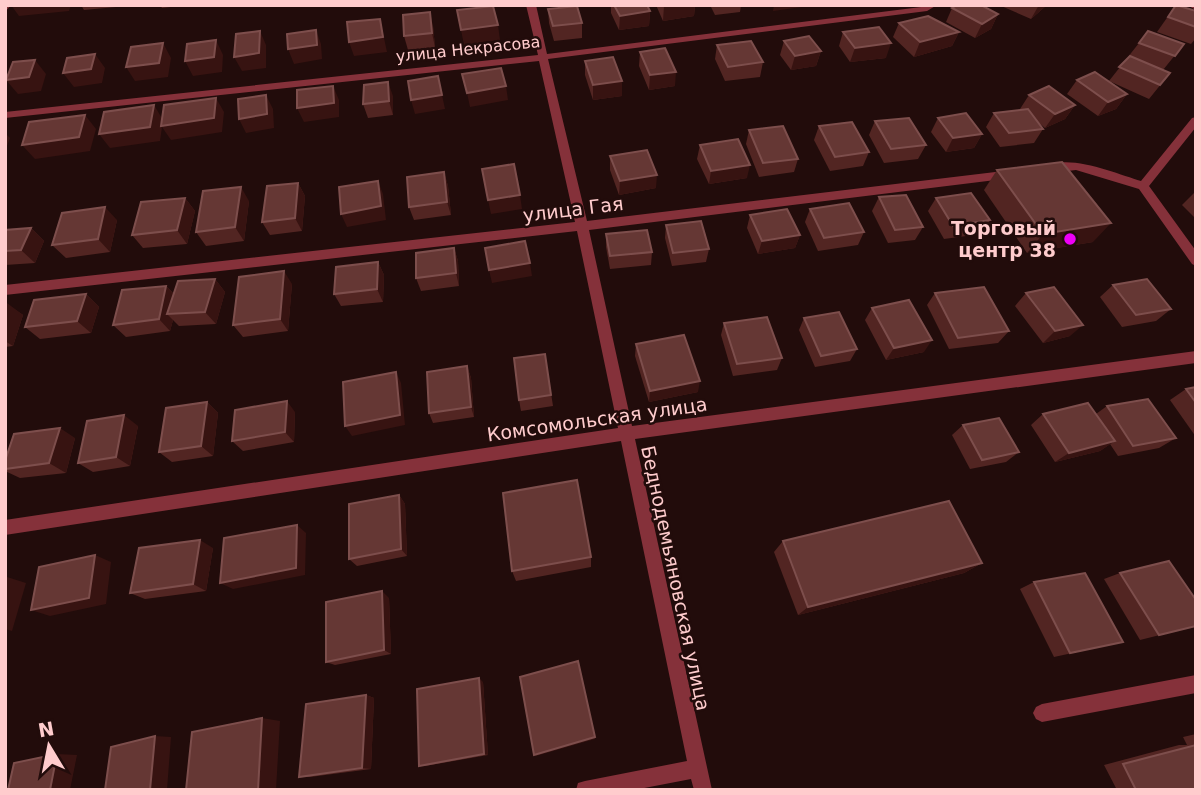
<svg xmlns="http://www.w3.org/2000/svg" width="1201" height="795" viewBox="0 0 1201 795" font-family="'DejaVu Sans',sans-serif">
<rect width="100%" height="100%" fill="#220c0b"/>
<g fill="none" stroke-linecap="round" stroke-linejoin="round">
<!-- minor -->
<g fill="#85313a" fill-rule="evenodd">
<path d="M5,5h6l-6,7z"/>
<path d="M526,5h10l11,49 390,-49 -10,6 -379,48 39,162 425,-51 6,4 -6,4 -423,52 43,196 564,-75v12l-561,76 77,351h-18l-3,-11 -57,11h-58l2,-7 7,-2 102,-20 -66,-320 -616,94v-15l613,-92 -41,-197 -572,64v-10l570,-63 -36,-161 -534,57v-6l533,-57z"/>
<path d="M1187,5h9v5z"/>
<path d="M1196,117v10l-47,59 47,65v15l-4,-2 -53,-75 -63,-19 -27,3 -6,-4c21,-18 74,5 98,12l51,-63z"/>
<path d="M1196,675v18l-154,29 -6,-3 -3,-6 3,-6 6,-3z"/>
</g>
</g>
<!-- wall -->
<g fill="#522522">
<path d="M81,5h35v2l-32,3z"/>
<path d="M160,5h28l-26,3z"/>
<path d="M611,5h36l3,6 -1,15 -30,4 -8,-17z"/>
<path d="M656,5h39l-1,11 -31,5z"/>
<path d="M710,5h31l-1,7 -25,3z"/>
<path d="M999,5h48l-16,14z"/>
<path d="M1176,5l20,6v27l-5,6 -34,-12z"/>
<path d="M952,8l46,6 -7,15 -16,9 -29,-16z"/>
<path d="M548,9l34,14v15l-28,3 -5,-18z"/>
<path d="M899,23l60,9 -7,14 -38,11 -21,-20z"/>
<path d="M433,26l2,21 -27,3 -4,-14z"/>
<path d="M843,32l43,26 -36,4 -11,-16z"/>
<path d="M784,41l37,10 -5,15 -25,4 -11,-15z"/>
<path d="M1139,43l45,1 -21,26 7,3 -21,26 -40,-18z"/>
<path d="M717,45l46,17 -3,15 -35,4 -10,-22z"/>
<path d="M640,52l35,34 -26,4 -10,-24z"/>
<path d="M585,61l37,35 -29,4 -8,-25z"/>
<path d="M1077,80l50,14 -11,15 -18,7 -31,-22z"/>
<path d="M1029,95l46,10 -10,14 -20,9 -7,-6 5,7 -9,14 -34,4 -14,-20 8,-14 27,-3 -1,-1z"/>
<path d="M393,96v19l-25,3 -5,-14z"/>
<path d="M938,118l44,16 -8,14 -28,4 -15,-20z"/>
<path d="M875,121l51,24 -8,14 -34,4 -15,-28z"/>
<path d="M819,126l50,26 -6,14 -33,5 -16,-31z"/>
<path d="M749,130l49,29 -4,13 -35,5 -13,-33z"/>
<path d="M700,145l47,33 -38,6 -12,-25z"/>
<path d="M610,156l46,32 -37,7 -9,-25z"/>
<path d="M997,170l96,72 -66,11 -43,-63z"/>
<path d="M444,172l4,14 3,29 -37,5 -5,-13z"/>
<path d="M298,183l7,13 -3,35 -32,4 -8,-13z"/>
<path d="M1196,191v28l-14,-14z"/>
<path d="M879,197l44,30 -8,13 -27,3 -16,-32z"/>
<path d="M185,198l10,13 -8,33 -44,4 -11,-13z"/>
<path d="M936,198l54,22 -9,14 -37,5 -16,-28z"/>
<path d="M249,201l-5,40 -38,5 -10,-14z"/>
<path d="M810,209l54,23 -6,13 -40,6 -13,-29z"/>
<path d="M750,215l50,20 -5,13 -37,6 -11,-26z"/>
<path d="M117,220l-7,32 -44,6 -14,-13z"/>
<path d="M666,225l43,24 -3,13 -34,4 -7,-28z"/>
<path d="M31,228l13,13 -9,22 -30,2v-35z"/>
<path d="M606,234l46,18 -1,13 -41,4 -4,-22z"/>
<path d="M454,248l4,13 1,25 -38,5 -5,-13z"/>
<path d="M378,262l6,13 -1,27 -42,4 -7,-12z"/>
<path d="M215,279l10,13 -9,32 -37,2 -6,-6 -3,11 -44,6 -13,-12 53,-39 8,8z"/>
<path d="M292,284l-4,47 -45,6 -10,-12z"/>
<path d="M1113,285l58,24 -15,12 -34,6 -22,-30z"/>
<path d="M935,293l74,38 -11,12 -49,6 -22,-44z"/>
<path d="M1026,293l44,43 -27,7 -28,-37z"/>
<path d="M86,294l13,13 -8,26 -51,6 -15,-12z"/>
<path d="M5,303l18,12 -10,31 -8,1z"/>
<path d="M872,308l52,44 -38,8 -21,-40z"/>
<path d="M804,318l53,31 -7,12 -35,6 -16,-37z"/>
<path d="M724,323l58,35 -5,12 -44,6 -12,-41z"/>
<path d="M636,344l62,48 -49,10 -14,-46z"/>
<path d="M545,354l8,52 -32,5 -2,-11z"/>
<path d="M467,366l4,12 3,39 -41,6 -4,-10z"/>
<path d="M1196,387v50l-26,-37 16,-11z"/>
<path d="M207,402l11,11 -5,43 -41,6 -13,-10z"/>
<path d="M1107,406l69,32 -17,10 -41,8 -8,-12 -10,7 -45,11 -24,-37 12,-11h53z"/>
<path d="M295,412l-1,30 -51,9 -11,-10z"/>
<path d="M963,425l56,27 -13,10 -36,7 -18,-34z"/>
<path d="M138,426l-8,40 -37,6 -15,-9z"/>
<path d="M75,438l-9,35 -46,5 -15,-7v-10z"/>
<path d="M399,495l6,9 2,52 -50,10 -8,-7z"/>
<path d="M783,541l199,22 -18,10 -166,42 -24,-63z"/>
<path d="M213,548l-7,43 -61,8 -15,-6z"/>
<path d="M591,557v10l-75,14 -4,-10z"/>
<path d="M1120,573l76,53 -56,14 -36,-61z"/>
<path d="M1034,582l89,60 -69,15 -34,-68z"/>
<path d="M389,598l2,56 -56,11 -9,-3z"/>
<path d="M483,682l5,73 -63,11h-6z"/>
<path d="M366,695l8,3 -3,71 -61,8h-11z"/>
<path d="M1196,734v56h-79l-13,-25 75,-20h8l-4,-8z"/>
</g>
<!-- shaded-wall -->
<g fill="#371311">
<path d="M11,5h60l-2,6 -50,5z"/>
<path d="M672,5h23l-1,11 -31,5 1,-15z"/>
<path d="M774,5h28v2l-29,4z"/>
<path d="M1039,5h8l-16,14z"/>
<path d="M650,11l-1,15 -30,4 1,-14z"/>
<path d="M430,12l3,14 2,21 -3,-14z"/>
<path d="M998,14l-7,15 -16,9 7,-14z"/>
<path d="M380,19l7,33 -33,4 -5,-14z"/>
<path d="M498,25l2,15 -36,5 -3,-15z"/>
<path d="M316,30l5,14 1,15 -28,5 -6,-15z"/>
<path d="M260,31l6,14v23l-24,3 -8,-14z"/>
<path d="M959,32l-7,14 -38,11 6,-15z"/>
<path d="M216,40l7,15 -1,17 -29,4 -8,-15z"/>
<path d="M163,43l8,15 -3,19 -33,4 -9,-14z"/>
<path d="M891,43l-5,15 -36,4 5,-14z"/>
<path d="M821,51l-5,15 -25,4 4,-14z"/>
<path d="M95,54l10,14 -3,15 -28,4 -11,-14z"/>
<path d="M35,60l11,14 -5,17 -23,3 -12,-14z"/>
<path d="M676,72l-1,14 -26,4 1,-15z"/>
<path d="M438,76l7,33 -30,5 -4,-14z"/>
<path d="M622,81v15l-29,4v-15z"/>
<path d="M388,82l5,14v19l-4,-14z"/>
<path d="M333,86l6,14v17l-35,5 -7,-14z"/>
<path d="M506,86l2,14 -38,7 -3,-14z"/>
<path d="M1127,94l-11,15 -18,7 10,-14z"/>
<path d="M266,95l7,14 1,19 -28,5 -7,-14z"/>
<path d="M216,98l8,14 -2,20 -51,8 -9,-13 -2,14 -50,7 -11,-14 55,-29 9,15z"/>
<path d="M1075,105l-10,14 -20,9 10,-14z"/>
<path d="M85,115l11,14 -6,22 -55,8 -13,-14z"/>
<path d="M5,133l5,5 -5,13z"/>
<path d="M982,134l-8,14 -28,4 7,-14z"/>
<path d="M750,165l-3,13 -38,6 2,-13z"/>
<path d="M444,172l4,14 3,29 -4,-13z"/>
<path d="M657,175l-1,13 -37,7 1,-14z"/>
<path d="M378,181l5,13 3,26 -39,7 -6,-13z"/>
<path d="M298,183l7,13 -3,35 -7,-13z"/>
<path d="M241,187l8,14 -5,40 -9,-14z"/>
<path d="M520,195l2,14 -31,5 -3,-14z"/>
<path d="M185,198l10,13 -8,33 -10,-14z"/>
<path d="M105,207l12,13 -7,32 -12,-13z"/>
<path d="M1111,223l-18,19 -66,11 16,-19z"/>
<path d="M31,228l13,13 -9,22 -14,-13z"/>
<path d="M800,235l-5,13 -37,6 4,-13z"/>
<path d="M454,248l4,13 1,25 -3,-13z"/>
<path d="M378,262l6,13 -1,27 -6,-13z"/>
<path d="M530,263l2,13 -40,7 -3,-13z"/>
<path d="M284,271l8,13 -4,47 -8,-12z"/>
<path d="M215,279l10,13 -9,32 -11,-12z"/>
<path d="M166,286l11,12 -10,16 6,6 -3,11 -11,-12z"/>
<path d="M86,294l13,13 -8,26 -14,-12z"/>
<path d="M7,303l16,12 -10,31 -8,-5v-32z"/>
<path d="M1083,325l-13,11 -27,7 12,-12z"/>
<path d="M932,340l-8,12 -38,8 8,-12z"/>
<path d="M467,366l4,12 3,39 -3,-10z"/>
<path d="M396,372l5,11 4,42 -53,11 -7,-10z"/>
<path d="M700,381l-2,11 -49,10 1,-11z"/>
<path d="M287,401l8,11 -1,30 -9,-10z"/>
<path d="M207,402l11,11 -5,43 -12,-10z"/>
<path d="M124,415l14,11 -8,40 -14,-9z"/>
<path d="M60,428l15,10 -9,35 -17,-10z"/>
<path d="M1115,441l-15,10 -45,11 14,-9z"/>
<path d="M399,495l6,9 2,52 -6,-7z"/>
<path d="M297,525l9,8 -1,42 -72,14 -13,-6z"/>
<path d="M200,540l13,8 -7,43 -13,-7z"/>
<path d="M95,555l16,7 -5,42 -56,12 -19,-6z"/>
<path d="M982,563l-18,10 -166,42 10,-8z"/>
<path d="M7,577l19,6 -14,48 -7,-2v-46z"/>
<path d="M382,591l7,7 2,56 -7,-4z"/>
<path d="M479,678l4,4 5,73 -4,-1z"/>
<path d="M366,695l8,3 -3,71 -9,-1z"/>
<path d="M262,718l18,3 -4,69h-18z"/>
<path d="M155,736l16,1 -4,53h-17z"/>
<path d="M595,737v2l-59,17 -2,-1z"/>
<path d="M57,754l20,1 -7,35h-20z"/>
</g>
<!-- building -->
<g fill="#653734" stroke="#7d4e4c" stroke-width="2">
<path d="M614,5h33l3,6 -30,5z"/>
<path d="M957,5h24l17,9 -16,10 -30,-16z"/>
<path d="M1176,5l20,6v16l-28,-10z"/>
<path d="M493,6l5,19 -37,5 -4,-20z"/>
<path d="M577,6l5,17 -29,3 -5,-17z"/>
<path d="M430,12l2,21 -28,3 -1,-21z"/>
<path d="M928,16l31,16 -39,10 -21,-19z"/>
<path d="M380,19l3,18 -34,5 -2,-20z"/>
<path d="M879,27l12,16 -36,5 -12,-16z"/>
<path d="M316,30l1,15 -29,4 -1,-15z"/>
<path d="M260,31l-1,22 -25,4 2,-23z"/>
<path d="M1148,31l36,13 -9,12 -36,-13z"/>
<path d="M809,36l12,15 -26,5 -11,-15z"/>
<path d="M216,40l-2,17 -29,4 2,-17z"/>
<path d="M751,41l12,21 -35,5 -11,-22z"/>
<path d="M163,43l-4,20 -33,4 5,-20z"/>
<path d="M665,48l11,24 -26,3 -10,-23z"/>
<path d="M95,54l-4,15 -28,4 4,-15z"/>
<path d="M1130,56l40,17 -10,12 -41,-18z"/>
<path d="M613,57l9,24 -29,4 -8,-24z"/>
<path d="M35,60l-6,17 -23,3 7,-18z"/>
<path d="M501,68l5,18 -39,7 -5,-19z"/>
<path d="M1095,72l32,22 -19,8 -31,-22z"/>
<path d="M438,76l4,19 -31,5 -3,-19z"/>
<path d="M388,82l1,19 -26,3 1,-19z"/>
<path d="M333,86l1,17 -37,5v-18z"/>
<path d="M1049,86l26,19 -20,9 -26,-19z"/>
<path d="M266,95l1,19 -28,5 -1,-20z"/>
<path d="M216,98l-2,20 -53,8 3,-21z"/>
<path d="M154,105l-4,22 -51,7 5,-22z"/>
<path d="M1028,109l15,20 -34,4 -15,-20z"/>
<path d="M966,113l16,21 -29,4 -15,-20z"/>
<path d="M85,115l-6,22 -57,8 7,-23z"/>
<path d="M909,118l17,27 -35,4 -16,-28z"/>
<path d="M852,122l17,30 -34,5 -16,-31z"/>
<path d="M783,126l15,33 -35,4 -14,-33z"/>
<path d="M738,139l12,26 -39,6 -11,-26z"/>
<path d="M647,150l10,25 -37,6 -10,-25z"/>
<path d="M1062,162l49,61 -68,11 -46,-64z"/>
<path d="M514,164l6,31 -32,5 -6,-31z"/>
<path d="M444,172l3,30 -38,5 -2,-30z"/>
<path d="M378,181l3,25 -40,8 -2,-27z"/>
<path d="M298,183l-3,35 -33,4 5,-36z"/>
<path d="M241,187l-6,40 -39,5 7,-41z"/>
<path d="M971,193l19,27 -37,6 -17,-28z"/>
<path d="M906,195l17,32 -28,3 -16,-33z"/>
<path d="M185,198l-8,32 -45,5 9,-33z"/>
<path d="M849,203l15,29 -40,6 -14,-29z"/>
<path d="M105,207l-7,32 -46,6 10,-32z"/>
<path d="M787,209l13,26 -38,6 -12,-26z"/>
<path d="M701,221l8,28 -36,4 -7,-28z"/>
<path d="M31,228l-10,22 -16,1v-21z"/>
<path d="M647,230l5,22 -42,4 -4,-22z"/>
<path d="M525,241l5,22 -41,7 -4,-22z"/>
<path d="M454,248l2,25 -40,5v-25z"/>
<path d="M378,262l-1,27 -43,5 2,-27z"/>
<path d="M284,271l-4,48 -47,6 6,-48z"/>
<path d="M215,279l-10,33 -38,2 11,-33z"/>
<path d="M1147,279l24,30 -35,6 -23,-30z"/>
<path d="M166,286l-7,33 -46,6 9,-35z"/>
<path d="M984,287l25,44 -51,7 -23,-45z"/>
<path d="M1054,287l29,38 -28,6 -29,-38z"/>
<path d="M86,294l-9,27 -52,6 9,-27z"/>
<path d="M909,300l23,40 -38,8 -22,-40z"/>
<path d="M839,312l18,37 -36,7 -17,-38z"/>
<path d="M767,317l15,41 -45,6 -13,-41z"/>
<path d="M684,335l16,46 -50,10 -14,-47z"/>
<path d="M545,354l6,41 -32,5 -5,-42z"/>
<path d="M467,366l4,41 -42,6 -2,-41z"/>
<path d="M396,372l4,43 -55,11 -2,-44z"/>
<path d="M1196,387v16l-10,-14z"/>
<path d="M1148,399l28,39 -43,8 -26,-40z"/>
<path d="M287,401l-2,31 -53,9 3,-31z"/>
<path d="M207,402l-6,44 -42,6 7,-44z"/>
<path d="M1088,403l27,38 -46,12 -26,-39z"/>
<path d="M124,415l-8,42 -38,6 9,-42z"/>
<path d="M999,418l20,34 -37,8 -19,-35z"/>
<path d="M60,428l-11,35 -44,6v-8l9,-27z"/>
<path d="M577,480l14,77 -79,14 -9,-78z"/>
<path d="M399,495l2,54 -52,10v-55z"/>
<path d="M949,501l33,62 -174,44 -25,-66z"/>
<path d="M297,525l-1,43 -76,15 4,-45z"/>
<path d="M200,540l-7,44 -63,9 9,-45z"/>
<path d="M95,555l-6,43 -58,12 8,-43z"/>
<path d="M1169,561l27,39v26l-37,9 -39,-62z"/>
<path d="M1085,573l38,69 -53,11 -36,-71z"/>
<path d="M382,591l2,59 -58,12v-60z"/>
<path d="M578,661l17,76 -61,18 -14,-78z"/>
<path d="M479,678l5,76 -65,12 -2,-77z"/>
<path d="M366,695l-4,73 -63,9 7,-73z"/>
<path d="M262,718l-4,72h-72l6,-58z"/>
<path d="M155,736l-5,54h-45l6,-43z"/>
<path d="M1196,745v45h-60l-13,-26z"/>
<path d="M57,754l-7,36h-42l6,-27z"/>
</g>
<!-- markers -->
<circle fill="#ee00f7" stroke="#220c0b" stroke-width="2.5" cx="1070" cy="239" r="7"/>
<g text-anchor="middle" dominant-baseline="central" stroke-width="5" stroke-linejoin="round" paint-order="stroke">
<!-- far-street labels -->
<g font-size="16" fill="#ffcccd" stroke="#220c0b">
<text transform="translate(468 49) rotate(-6)">улица Некрасова</text>
</g>
<!-- street labels -->
<g font-size="19" fill="#ffcccd" stroke="#220c0b">
<text transform="translate(573 209) rotate(-7)">улица Гая</text>
<text transform="translate(597 419) rotate(-8)">Комсомольская улица</text>
<text transform="translate(676 578) rotate(78)">Беднодемьяновская улица</text>
</g>
<!-- poi labels -->
<g font-size="19" font-weight="bold" fill="#ffcccd" stroke="#220c0b" text-anchor="end">
<text x="1056" y="228">Торговый<tspan x="1056" dy="22">центр 38</tspan></text>
</g>
</g>
<!-- border -->
<rect width="1201" height="795" fill="none" stroke="#ffcccd" stroke-width="14"/>
<!-- north arrow -->
<g transform="translate(49 746) rotate(350)" stroke="#220c0b" stroke-width="5" paint-order="stroke">
<path d="M0-5L12 26L0 18L-12 26Z" fill="#ffcccd"/>
<text y="-10" font-size="19" font-weight="bold" text-anchor="middle" fill="#ffcccd">N</text>
</g>
</svg>
